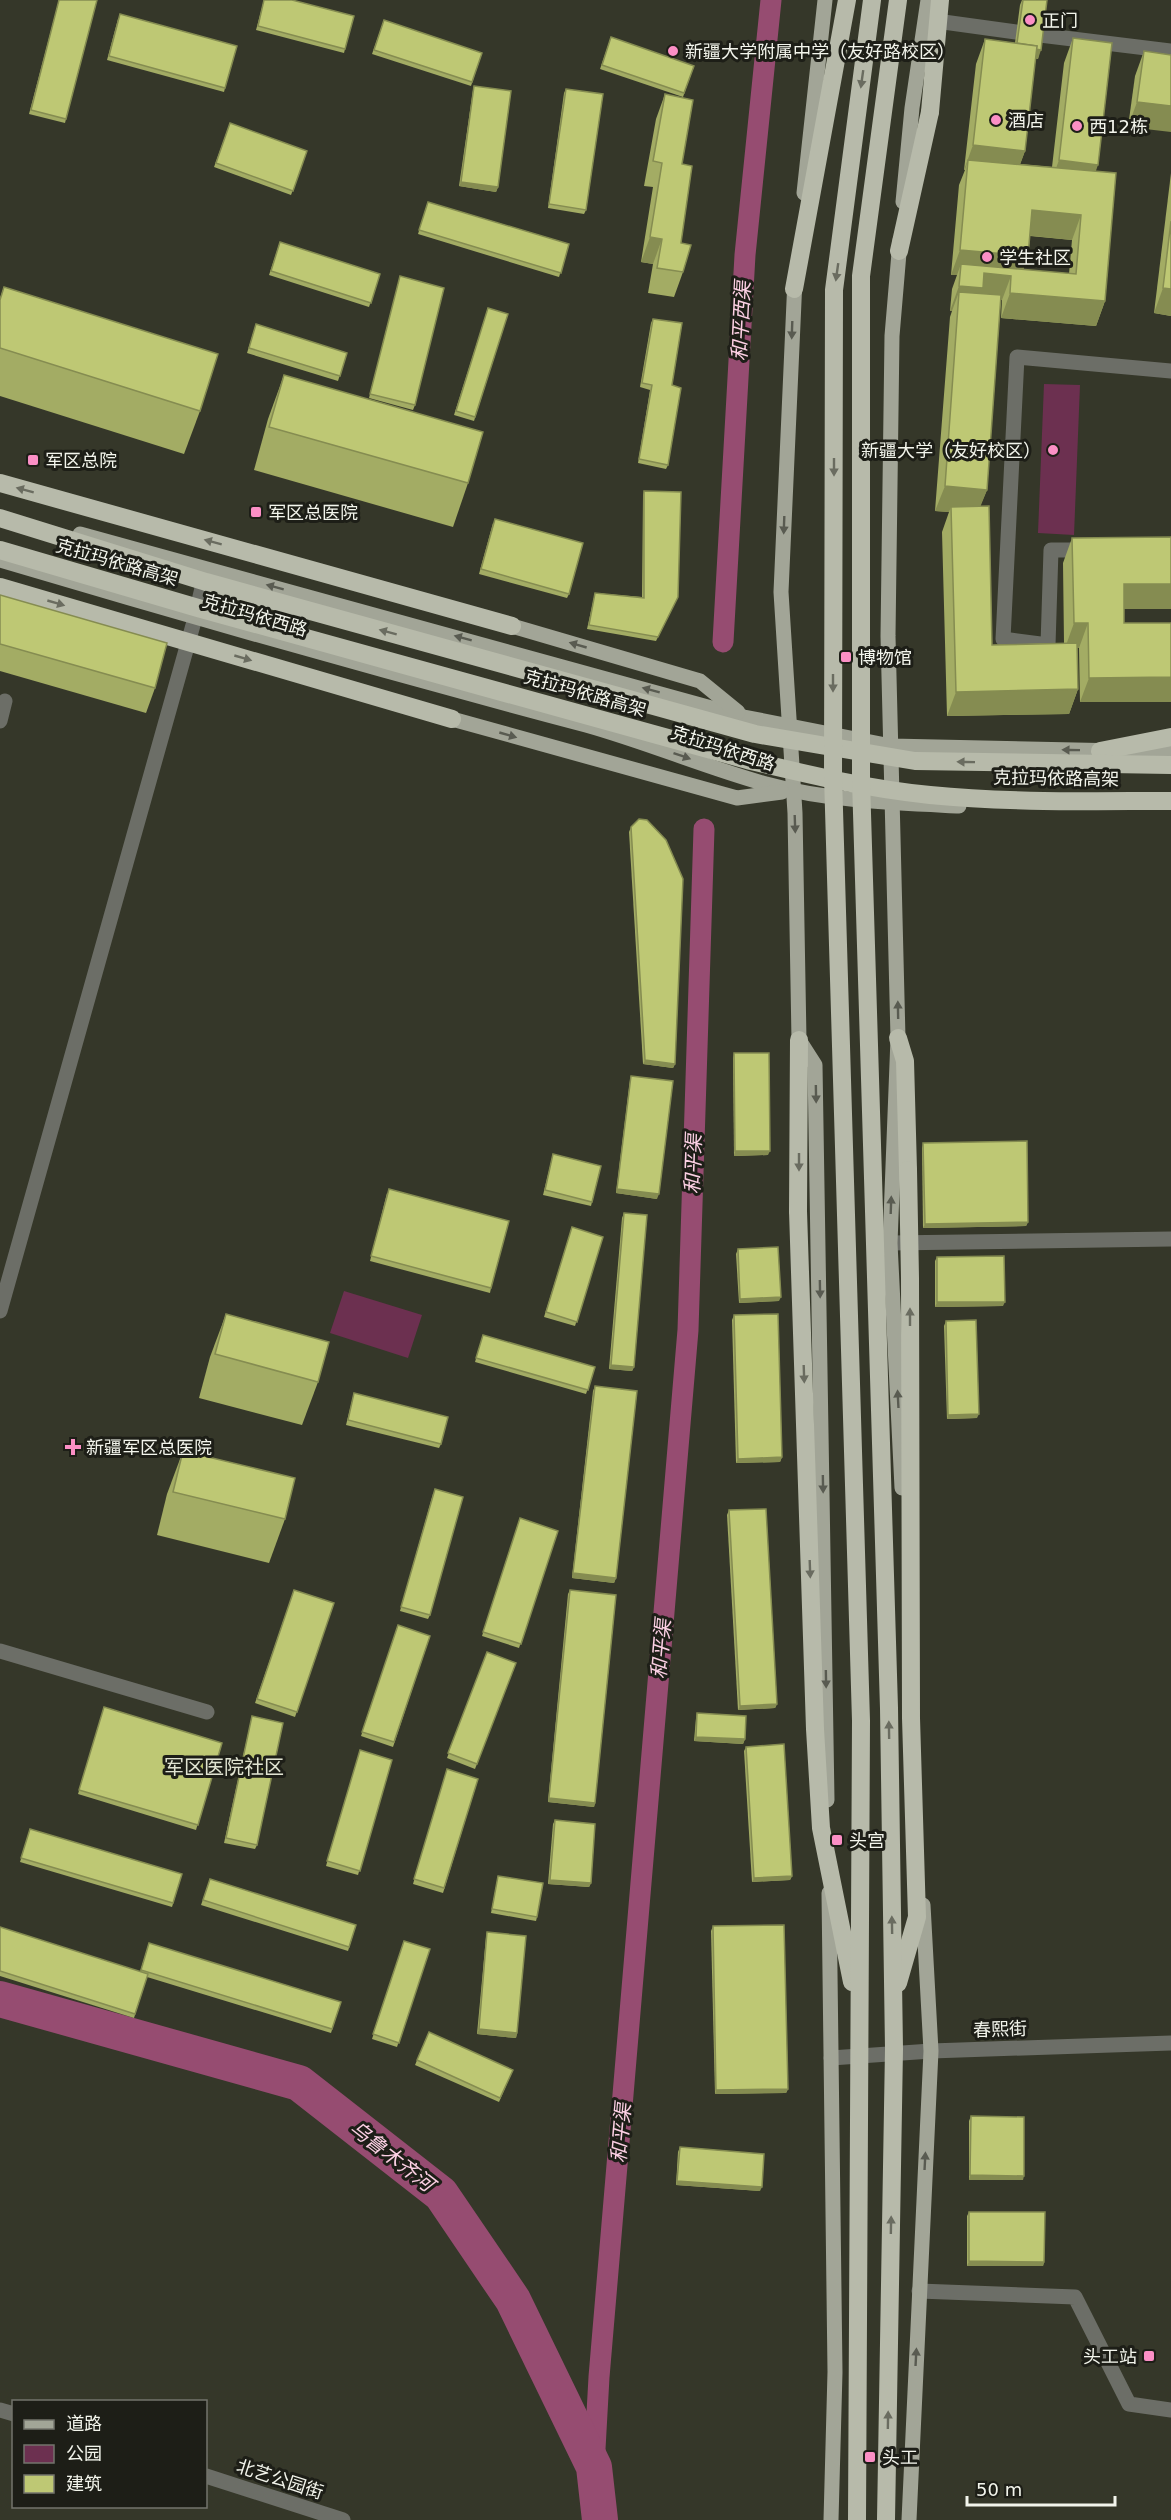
<svg xmlns="http://www.w3.org/2000/svg" width="1171" height="2520" viewBox="0 0 1171 2520" font-family="'DejaVu Sans','Noto Sans SC',sans-serif">
<rect width="100%" height="100%" fill="#353729"/>
<!-- green -->
<g fill="#6c3050">
<path d="M1044,384l36,1 -6,150 -36,-2z"/>
<path d="M344,1291l78,24 -14,43 -78,-25z"/>
</g>
<g fill="none" stroke-linecap="round" stroke-linejoin="round">
<!-- canal -->
<g stroke="#964c71" stroke-width="21">
<path d="M723,642l22,-387 26,-255"/>
<path d="M594,2467l5,-90 89,-1047 16,-501"/>
</g>
<!-- river -->
<path stroke="#964c71" stroke-width="36" d="M0,1999l299,84 142,111 72,106 81,167 6,53"/>
<!-- minor -->
<g stroke="#6c6e67" stroke-width="15">
<path d="M929,20l87,12"/>
<path d="M1040,35l131,16"/>
<path d="M1087,550h-36l-3,95 -45,-6 14,-282 154,14"/>
<path d="M0,721l5,-20"/>
<path d="M890,1243l281,-4"/>
<path d="M0,1311l195,-693 11,-47"/>
<path d="M0,1651l207,61"/>
<path d="M831,2058l100,-7 240,-8"/>
<path d="M919,2291l156,6 54,107 42,6"/>
<path d="M0,2410l14,4"/>
<path d="M206,2476l137,44"/>
</g>
<!-- major -->
<g stroke="#a2a597" stroke-width="15">
<path d="M804,193l21,-193"/>
<path d="M903,202l9,-94 16,-108"/>
<path d="M900,241l-8,95 -4,300 10,402 -8,205 12,245"/>
<path d="M795,279l-14,313 14,221 4,227 16,25 12,735"/>
<path d="M80,534l664,183 147,29 280,6"/>
<path d="M0,560c195,58 390,113 586,165 61,17 119,42 180,59 62,17 129,19 193,22"/>
<path d="M512,626l188,55 38,31"/>
<path d="M452,719l285,79 45,-6"/>
<path d="M829,1893l6,479 -4,148"/>
<path d="M909,2520l22,-469 -8,-146"/>
</g>
<!-- highway -->
<g stroke="#b7baaa" stroke-width="18">
<path d="M899,251l31,-139"/>
<path d="M794,289l53,-289"/>
<path d="M0,483l512,143"/>
<path d="M1100,751l71,-14"/>
<path d="M898,1038l7,23 3,109"/>
<path d="M798,1211l1,-171"/>
</g>
<!-- highway-bridge -->
<g stroke="#b7baaa" stroke-width="18">
<path d="M930,112l10,-112"/>
<path d="M0,518l206,64 549,152 160,27 256,4"/>
<path d="M0,550l198,58 553,153c59,14 118,28 179,34 80,8 161,6 241,6"/>
<path d="M0,587l452,132"/>
<path d="M798,1211l17,518 6,99 31,154"/>
<path d="M898,1983l19,-66 -6,-199 -1,-440 -2,-108"/>
<path d="M857,2520l4,-799 -28,-945 1,-486 38,-290"/>
<path d="M886,2520l8,-471 -5,-341 -28,-928v-504l37,-276"/>
</g>
</g>
<!-- wall -->
<g fill="#a3ac64" fill-rule="evenodd">
<path d="M59,0l7,119 -1,4 -36,-9z"/>
<path d="M264,0l81,49 -1,4 -88,-23z"/>
<path d="M1022,0h25l-9,59 -3,-1 -10,93 -5,13 32,3 12,-104 9,-25 23,133 9,130 -9,25 -95,-8 1,-18h-2l-13,190 -7,16 12,139 72,-2 -1,-80 9,-25 52,71v14h47v79h-91l-1,-54h-2l1,41 -9,25 -122,2 -5,-184 7,-20 -14,-1 15,-194 2,-6h-2l2,-22 5,-14h-6l8,-90 6,-15h-1l12,-106 9,-25 30,4 5,-38zM1030,236l42,4 -3,34 -46,-4 5,-14z"/>
<path d="M118,19l107,69 -1,4 -117,-32z"/>
<path d="M384,20l98,33 -11,33 -99,-32z"/>
<path d="M611,37l83,29 -11,31 -83,-28z"/>
<path d="M1144,51l27,4 -43,72 7,-51z"/>
<path d="M474,86l24,101 -2,5 -37,-6 14,-96z"/>
<path d="M566,89l20,121 -2,4 -36,-6 16,-115z"/>
<path d="M665,94l17,70 -1,79 2,29 -9,25 -26,-4 5,-29 -12,-2 12,-75 -9,-1 12,-67z"/>
<path d="M230,123l77,28 -16,44 -77,-28z"/>
<path d="M1171,173v143l-17,-3z"/>
<path d="M428,202l141,42 -10,33 -141,-43z"/>
<path d="M280,242l100,32 -11,33 -100,-32z"/>
<path d="M400,276l15,129 -2,5 -44,-12z"/>
<path d="M4,287l196,124 -16,43 -184,-58v-98z"/>
<path d="M488,308l20,6 -34,107 -20,-6z"/>
<path d="M653,319l19,66 -4,80 -2,4 -28,-6 12,-73 -10,-3 11,-64z"/>
<path d="M256,324l91,29 -9,28 -91,-28z"/>
<path d="M284,375l184,108 -15,44 -199,-57 14,-51z"/>
<path d="M644,491l34,106 -22,44 -69,-12 8,-36 47,4 1,-102z"/>
<path d="M493,523l76,71 -2,4 -88,-24z"/>
<path d="M0,595l155,93 -9,25 -146,-42z"/>
<path d="M631,827l44,237 -2,4 -30,-4 -14,-232z"/>
<path d="M734,1053l34,102 -34,1 -1,-98z"/>
<path d="M631,1076l26,123 -41,-6 14,-113z"/>
<path d="M923,1143l105,79 -2,4 -103,2 -1,-80z"/>
<path d="M553,1154l39,48 -1,4 -48,-11z"/>
<path d="M387,1193l104,95 -1,5 -120,-32z"/>
<path d="M624,1213l10,154 -2,4 -23,-2 13,-151z"/>
<path d="M572,1227l31,10 -28,89 -31,-9z"/>
<path d="M738,1249l41,52 -40,2 -3,-49z"/>
<path d="M937,1257l66,49 -68,1v-46z"/>
<path d="M226,1314l92,68 -16,43 -103,-27 11,-41z"/>
<path d="M734,1315l48,142 -2,5 -44,1 -4,-143z"/>
<path d="M946,1321l31,97 -30,1 -3,-93z"/>
<path d="M483,1335l112,32 -9,27 -111,-32z"/>
<path d="M595,1386l21,192 -2,5 -42,-5 21,-187z"/>
<path d="M354,1393l87,51 -2,4 -93,-23z"/>
<path d="M183,1451l102,68 -16,44 -112,-28 10,-41z"/>
<path d="M433,1494l-3,121 -2,4 -28,-8z"/>
<path d="M729,1510l48,194 -2,4 -37,2 -11,-195z"/>
<path d="M520,1518l38,13 -39,117 -37,-12z"/>
<path d="M294,1590l40,13 -39,114 -40,-14z"/>
<path d="M570,1590l25,213 -1,4 -46,-5 20,-208z"/>
<path d="M398,1625l32,11 -37,111 -32,-11z"/>
<path d="M487,1652l29,11 -41,106 -28,-11z"/>
<path d="M104,1707l118,36 -26,87 -118,-36z"/>
<path d="M697,1713l48,26 -2,5 -49,-3 2,-23z"/>
<path d="M252,1716l5,129 -2,4 -31,-6z"/>
<path d="M746,1747l46,129 -2,4 -38,2 -8,-131z"/>
<path d="M360,1750l32,10 -34,115 -32,-9z"/>
<path d="M447,1769l31,10 -35,114 -30,-9z"/>
<path d="M555,1820l36,63 -2,4 -41,-3 5,-60z"/>
<path d="M30,1829l152,45 -10,33 -152,-45z"/>
<path d="M498,1876l39,41 -1,4 -45,-8z"/>
<path d="M210,1879l146,46 -8,26 -147,-46z"/>
<path d="M713,1926l75,163 -2,4 -71,1 -4,-163z"/>
<path d="M0,1927l140,45 9,-29 192,59 -10,31 -184,-56 -13,41 -134,-42z"/>
<path d="M487,1932l30,101 -1,5 -39,-4 9,-97z"/>
<path d="M404,1941l26,8 -33,98 -25,-8z"/>
<path d="M429,2032l84,38 -14,32 -84,-37z"/>
<path d="M971,2116l52,64h-54v-59z"/>
<path d="M680,2147l80,44 -84,-6 2,-33z"/>
<path d="M969,2212l75,50 -1,4h-76v-50z"/>
</g>
<!-- shaded-wall -->
<g fill="#858c51">
<path d="M1017,47l24,3 -3,9 -24,-3z"/>
<path d="M1137,102l34,4v26l-43,-5z"/>
<path d="M973,145l52,6 -9,25 -48,-16 -3,10h-1z"/>
<path d="M1059,160l39,5 -9,25 -39,-5z"/>
<path d="M461,182l37,5 -2,5 -37,-6z"/>
<path d="M1032,210l49,5 -9,25 -49,-5z"/>
<path d="M650,237l12,2 -9,25 -12,-2z"/>
<path d="M960,250l68,6 -9,25 -8,-5 -9,24 -23,-2 -20,-6 -7,19h-2l9,-25 2,-22 -4,11h-6z"/>
<path d="M1163,288l8,1v27l-17,-3z"/>
<path d="M1010,293l95,8 -9,25 -95,-8z"/>
<path d="M945,486l42,4 -10,25 -26,-8 -2,5 -14,-1z"/>
<path d="M1124,584h47v25h-57z"/>
<path d="M1074,623h14l-9,25h-14z"/>
<path d="M1171,677v25h-91l9,-24z"/>
<path d="M1078,689l-9,25 -122,2 9,-24z"/>
<path d="M645,1060l30,4 -2,4 -30,-4z"/>
<path d="M735,1151h35l-2,4 -34,1z"/>
<path d="M617,1189l42,5 -2,5 -41,-6z"/>
<path d="M1028,1222l-2,4 -103,2 2,-4z"/>
<path d="M781,1297l-2,4 -40,2 1,-4z"/>
<path d="M937,1302h68l-2,4 -68,1z"/>
<path d="M611,1365l23,2 -2,4 -23,-2z"/>
<path d="M979,1414l-2,4 -30,1 1,-4z"/>
<path d="M782,1457l-2,5 -44,1 2,-4z"/>
<path d="M573,1573l43,5 -2,5 -42,-5z"/>
<path d="M777,1704l-2,4 -37,2 2,-4z"/>
<path d="M696,1737l49,2 -2,5 -49,-3z"/>
<path d="M549,1798l46,5 -1,4 -46,-5z"/>
<path d="M792,1876l-2,4 -38,2 2,-4z"/>
<path d="M550,1880l41,3 -2,4 -41,-3z"/>
<path d="M479,2029l38,4 -1,5 -39,-4z"/>
<path d="M788,2089l-2,4 -71,1 1,-4z"/>
<path d="M970,2175l54,1 -1,4h-54z"/>
<path d="M677,2181l85,6 -2,4 -84,-6z"/>
<path d="M969,2261l75,1 -1,4h-76z"/>
</g>
<!-- building -->
<g fill="#bec874" stroke="#858c51" stroke-width="1.5">
<path d="M59,0h38l-31,119 -35,-9z"/>
<path d="M264,0h28l62,16 -9,33 -87,-23z"/>
<path d="M1023,0h24l-6,50 -5,-1 1,-3 -20,-3z"/>
<path d="M120,14l117,32 -12,42 -116,-32z"/>
<path d="M384,20l98,33 -10,29 -98,-32z"/>
<path d="M611,37l83,29 -10,27 -82,-28z"/>
<path d="M1073,38l39,5 -14,122 -39,-5z"/>
<path d="M985,39l52,7 -12,105 -52,-6z"/>
<path d="M1144,51l27,4v51l-34,-4z"/>
<path d="M474,86l37,5 -13,96 -37,-5z"/>
<path d="M566,89l37,5 -17,116 -37,-6z"/>
<path d="M665,94l28,6 -11,64 10,2 -11,77 10,2 -8,27 -26,-4 5,-29 -12,-2 12,-74 -9,-2z"/>
<path d="M230,123l77,28 -14,40 -77,-28z"/>
<path d="M968,160l148,13 -11,128 -95,-8 1,-17 -27,-3 -1,15 -24,-2 2,-22 115,10 5,-59 -49,-5 -4,46 -68,-6z"/>
<path d="M428,202l141,42 -8,29 -142,-43z"/>
<path d="M1171,221v68l-8,-1z"/>
<path d="M280,242l100,32 -9,29 -100,-32z"/>
<path d="M400,276l44,12 -29,117 -45,-11z"/>
<path d="M4,287l214,67 -18,57 -200,-63v-48z"/>
<path d="M959,292l42,3 -14,195 -42,-4z"/>
<path d="M488,308l20,6 -33,103 -19,-6z"/>
<path d="M653,319l29,4 -10,62 9,3 -13,77 -29,-6 13,-74 -10,-2z"/>
<path d="M256,324l91,29 -7,23 -91,-28z"/>
<path d="M284,375l199,57 -15,51 -199,-56z"/>
<path d="M644,491l37,1 -3,105 -20,40 -69,-12 6,-32 49,5z"/>
<path d="M989,506l3,139 85,-2 1,46 -122,3 -5,-185z"/>
<path d="M495,519l88,24 -14,51 -88,-25z"/>
<path d="M1171,537v47h-47v39h47v54l-82,1 -1,-55h-14l-2,-85z"/>
<path d="M0,595l167,48 -12,45 -155,-44z"/>
<path d="M639,819l8,1 19,20 17,39 -8,185 -30,-4 -14,-233z"/>
<path d="M734,1053h35l1,98h-35z"/>
<path d="M631,1076l42,5 -14,113 -42,-5z"/>
<path d="M1027,1141l1,81 -103,2 -2,-81z"/>
<path d="M553,1154l48,12 -9,36 -47,-12z"/>
<path d="M389,1189l120,32 -18,67 -120,-32z"/>
<path d="M624,1213l23,2 -13,152 -23,-2z"/>
<path d="M572,1227l31,10 -26,85 -31,-10z"/>
<path d="M778,1247l3,50 -41,2 -2,-50z"/>
<path d="M1004,1256l1,46h-68v-45z"/>
<path d="M226,1314l103,28 -11,40 -103,-28z"/>
<path d="M778,1314l4,143 -44,2 -4,-144z"/>
<path d="M976,1320l3,94 -31,1 -2,-94z"/>
<path d="M483,1335l112,32 -7,23 -112,-32z"/>
<path d="M595,1386l42,5 -21,187 -43,-5z"/>
<path d="M354,1393l94,24 -7,27 -93,-24z"/>
<path d="M183,1451l112,27 -10,41 -112,-27z"/>
<path d="M435,1489l28,8 -33,118 -29,-8z"/>
<path d="M766,1509l11,195 -37,2 -11,-196z"/>
<path d="M520,1518l38,13 -37,113 -38,-12z"/>
<path d="M294,1590l40,13 -37,109 -40,-13z"/>
<path d="M570,1590l46,5 -21,208 -46,-5z"/>
<path d="M398,1625l32,11 -36,106 -32,-10z"/>
<path d="M487,1652l29,11 -39,101 -29,-11z"/>
<path d="M104,1707l118,36 -24,82 -119,-35z"/>
<path d="M697,1713l49,3 -1,23 -49,-2z"/>
<path d="M252,1716l31,7 -26,122 -31,-7z"/>
<path d="M784,1744l8,132 -38,2 -8,-131z"/>
<path d="M360,1750l32,10 -32,111 -33,-10z"/>
<path d="M447,1769l31,10 -34,109 -30,-9z"/>
<path d="M555,1820l40,4 -4,59 -41,-3z"/>
<path d="M30,1829l152,45 -9,29 -152,-45z"/>
<path d="M498,1876l45,7 -6,34 -45,-8z"/>
<path d="M210,1879l146,46 -7,22 -146,-47z"/>
<path d="M784,1925l4,164 -72,1 -3,-164z"/>
<path d="M0,1927l148,47 -13,40 -135,-43z"/>
<path d="M487,1932l39,4 -9,97 -38,-4z"/>
<path d="M404,1941l26,8 -31,94 -26,-9z"/>
<path d="M149,1943l192,59 -9,27 -191,-59z"/>
<path d="M429,2032l84,38 -13,28 -83,-38z"/>
<path d="M971,2116l53,1v59l-54,-1z"/>
<path d="M680,2147l84,7 -2,33 -85,-6z"/>
<path d="M969,2212h76l-1,50 -75,-1z"/>
</g>
<!-- one-way arrows -->
<defs><path id="oneway-solid" d="M-6-.8H1V-3.2L6.5 0L1 3.2V.8H-6Z" transform="scale(1.5)"/></defs>
<g fill="#6a6c60">
<use href="#oneway-solid" transform="translate(862 79) rotate(98)"/>
<use href="#oneway-solid" transform="translate(837 272) rotate(98)"/>
<use href="#oneway-solid" transform="translate(834 467) rotate(90)"/>
<use href="#oneway-solid" transform="translate(25 490) rotate(-165)"/>
<use href="#oneway-solid" transform="translate(213 542) rotate(-165)"/>
<use href="#oneway-solid" transform="translate(56 603) rotate(16)"/>
<use href="#oneway-solid" transform="translate(388 632) rotate(-165)"/>
<use href="#oneway-solid" transform="translate(243 658) rotate(16)"/>
<use href="#oneway-solid" transform="translate(833 683) rotate(90)"/>
<use href="#oneway-solid" transform="translate(966 762) rotate(-179)"/>
<use href="#oneway-solid" transform="translate(799 1162) rotate(90)"/>
<use href="#oneway-solid" transform="translate(910 1317) rotate(-90)"/>
<use href="#oneway-solid" transform="translate(804 1374) rotate(88)"/>
<use href="#oneway-solid" transform="translate(810 1569) rotate(88)"/>
<use href="#oneway-solid" transform="translate(889 1730) rotate(-91)"/>
<use href="#oneway-solid" transform="translate(892 1925) rotate(-91)"/>
<use href="#oneway-solid" transform="translate(891 2225) rotate(-89)"/>
<use href="#oneway-solid" transform="translate(888 2420) rotate(-89)"/>
</g>
<g fill="#595b51">
<use href="#oneway-solid" transform="translate(792 330) rotate(92)"/>
<use href="#oneway-solid" transform="translate(784 525) rotate(92)"/>
<use href="#oneway-solid" transform="translate(275 587) rotate(-165)"/>
<use href="#oneway-solid" transform="translate(463 638) rotate(-165)"/>
<use href="#oneway-solid" transform="translate(578 645) rotate(-164)"/>
<use href="#oneway-solid" transform="translate(651 690) rotate(-165)"/>
<use href="#oneway-solid" transform="translate(508 735) rotate(16)"/>
<use href="#oneway-solid" transform="translate(1071 750) rotate(-179)"/>
<use href="#oneway-solid" transform="translate(682 756) rotate(19)"/>
<use href="#oneway-solid" transform="translate(795 824) rotate(88)"/>
<use href="#oneway-solid" transform="translate(898 1010) rotate(-91)"/>
<use href="#oneway-solid" transform="translate(816 1094) rotate(89)"/>
<use href="#oneway-solid" transform="translate(891 1205) rotate(-88)"/>
<use href="#oneway-solid" transform="translate(820 1289) rotate(89)"/>
<use href="#oneway-solid" transform="translate(898 1399) rotate(-93)"/>
<use href="#oneway-solid" transform="translate(823 1484) rotate(89)"/>
<use href="#oneway-solid" transform="translate(826 1679) rotate(89)"/>
<use href="#oneway-solid" transform="translate(925 2161) rotate(-87)"/>
<use href="#oneway-solid" transform="translate(916 2357) rotate(-87)"/>
</g>
<!-- markers -->
<g fill="#fb8fc5" stroke="#1d1e17" stroke-width="2">
<circle cx="1030" cy="20" r="6"/>
<circle cx="673" cy="51" r="6"/>
<circle cx="996" cy="120" r="6"/>
<circle cx="1077" cy="126" r="6"/>
<circle cx="987" cy="257" r="6"/>
<circle cx="1053" cy="450" r="6"/>
<rect x="27" y="454" width="12" height="12" rx="3"/>
<rect x="250" y="506" width="12" height="12" rx="3"/>
<rect x="840" y="651" width="12" height="12" rx="3"/>
<path d="M70 1438h6v6h6v6h-6v6h-6v-6h-6v-6h6z"/>
<rect x="831" y="1834" width="12" height="12" rx="3"/>
<rect x="1143" y="2350" width="12" height="12" rx="3"/>
<rect x="864" y="2451" width="12" height="12" rx="3"/>
</g>
<g text-anchor="middle" dominant-baseline="central" stroke-width="6" stroke-linejoin="round" paint-order="stroke">
<!-- poi labels -->
<g font-size="18" fill="#f3f5ec" stroke="#1d1e17" text-anchor="start">
<text x="1042" y="20">正门</text>
<text x="685" y="51">新疆大学附属中学（友好路校区）</text>
<text x="1008" y="120">酒店</text>
<text x="1089" y="126">西12栋</text>
<text x="999" y="257">学生社区</text>
<text x="1041" y="450" text-anchor="end">新疆大学（友好校区）</text>
<text x="45" y="460">军区总院</text>
<text x="268" y="512">军区总医院</text>
<text x="858" y="657">博物馆</text>
<text x="86" y="1447">新疆军区总医院</text>
<text x="849" y="1840">头宫</text>
<text x="1137" y="2356" text-anchor="end">头工站</text>
<text x="882" y="2457">头工</text>
</g>
<!-- street labels -->
<g font-size="18" fill="#f3f5ec" stroke="#1d1e17">
<text transform="translate(117 562) rotate(16)">克拉玛依路高架</text>
<text transform="translate(255 615) rotate(16)">克拉玛依西路</text>
<text transform="translate(585 693) rotate(16)">克拉玛依路高架</text>
<text transform="translate(723 748) rotate(18)">克拉玛依西路</text>
<text transform="translate(1056 778) rotate(1)">克拉玛依路高架</text>
<text transform="translate(1000 2029) rotate(-2)">春熙街</text>
<text transform="translate(280 2479) rotate(18)">北艺公园街</text>
</g>
<!-- water labels -->
<g font-size="20" font-style="italic" fill="#fcd0e4" stroke="#1d1e17">
<text transform="translate(741 321) rotate(-87)">和平西渠</text>
<text transform="translate(693 1164) rotate(-88)">和平渠</text>
<text transform="translate(661 1649) rotate(-85)">和平渠</text>
<text transform="translate(621 2133) rotate(-85)">和平渠</text>
<text transform="translate(392 2156) rotate(38)">乌鲁木齐河</text>
</g>
<!-- neighbourhood labels -->
<g font-size="20" fill="#e0e3d1" stroke="#1d1e17">
<text x="224" y="1767">军区医院社区</text>
</g>
</g>
<!-- legend -->
<rect x="12" y="2400" width="195" height="108" fill="#1d1e17" stroke="#73746c" stroke-width="1.5"/>
<rect x="24" y="2420" width="30" height="9" fill="#a2a597" stroke="#73746c" stroke-width="1.5"/>
<text x="66" y="2430" font-size="18" fill="#f3f5ec">道路</text>
<rect x="24" y="2445" width="30" height="18" fill="#6c3050" stroke="#73746c" stroke-width="1.5"/>
<text x="66" y="2460" font-size="18" fill="#f3f5ec">公园</text>
<rect x="24" y="2475" width="30" height="18" fill="#bec874" stroke="#73746c" stroke-width="1.5"/>
<text x="66" y="2490" font-size="18" fill="#f3f5ec">建筑</text>
<!-- scale -->
<path d="M967 2496v9h148v-9" fill="none" stroke="#f3f5ec" stroke-width="3"/>
<text x="976" y="2496" font-size="18" fill="#f3f5ec" stroke="#1d1e17" stroke-width="4.5" paint-order="stroke">50 m</text>
</svg>
